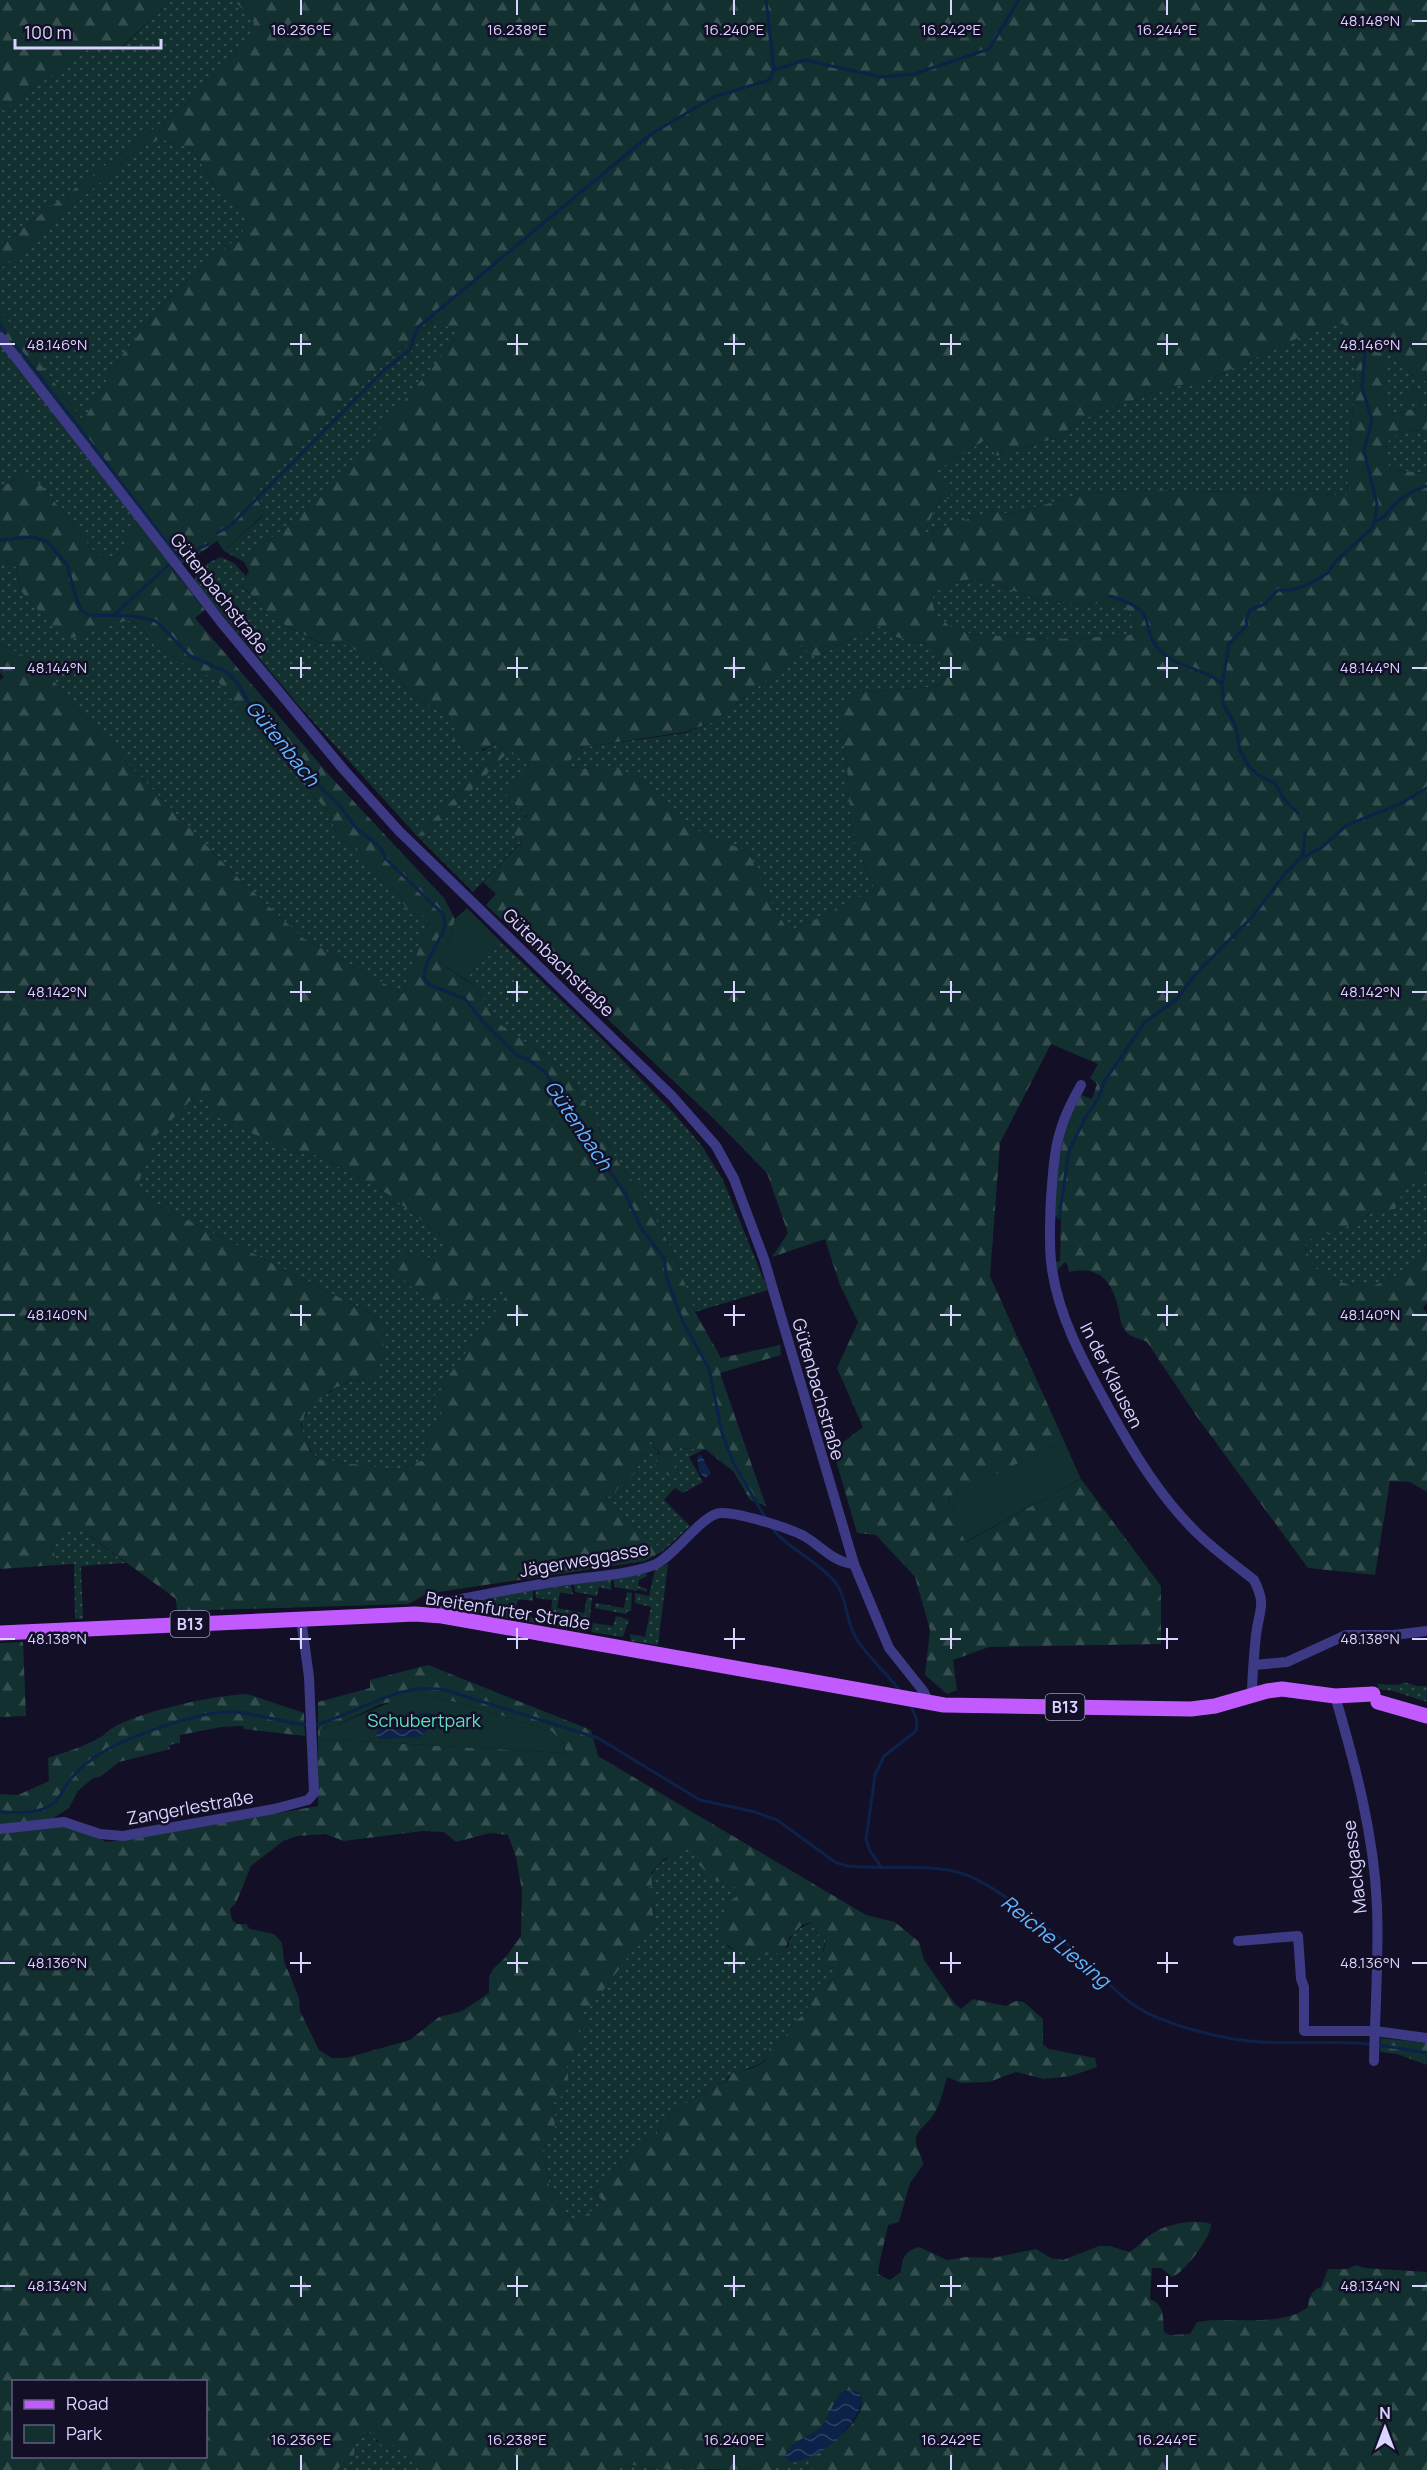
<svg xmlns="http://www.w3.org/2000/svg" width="1427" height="2470" viewBox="0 0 1427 2470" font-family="Manrope,sans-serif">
<defs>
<pattern id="grass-dots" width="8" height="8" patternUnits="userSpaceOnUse" patternTransform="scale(1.5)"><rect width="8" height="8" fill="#12302f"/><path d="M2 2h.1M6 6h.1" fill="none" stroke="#344d4e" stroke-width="1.8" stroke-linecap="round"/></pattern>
<pattern id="forest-firs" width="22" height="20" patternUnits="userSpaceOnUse" patternTransform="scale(1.5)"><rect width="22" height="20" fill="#12302f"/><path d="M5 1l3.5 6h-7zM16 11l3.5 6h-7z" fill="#344d4e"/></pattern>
<pattern id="water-waves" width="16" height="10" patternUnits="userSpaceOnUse" patternTransform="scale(1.5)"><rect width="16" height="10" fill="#0c2248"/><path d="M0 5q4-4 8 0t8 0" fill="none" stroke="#2f4163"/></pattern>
</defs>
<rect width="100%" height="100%" fill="#130f26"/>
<!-- grass -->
<g fill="url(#grass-dots)">
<path d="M172,0h61l20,19 1,10 -27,35 -43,42 -184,139v-133l87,-62 12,-5 20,5z"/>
<path d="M160,139l32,9 27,46 30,20 -7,20 -70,60 -51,62 -38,65 -83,-111v-41l136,-118z"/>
<path d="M436,318l23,17 -95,115 -84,82 -33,23 -3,7 -20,-11 39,-35 -4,-28 64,-69z"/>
<path d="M1342,322l15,17 -10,156 -190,-5 -72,3 -75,21 -16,-3 -56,17 -17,8 19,-36 -3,-30 48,-30 12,16 59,-18 29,-20 81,-30 44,-9 88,-41z"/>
<path d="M0,345l140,181 -11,4 -7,22 -14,9 -16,-12 -50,-63 -21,-10 -21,12z"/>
<path d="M1384,346l26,28 17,8v24l-37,8 -6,-23z"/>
<path d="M1427,429v44l-36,-3 -5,-10 1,-18 11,-9z"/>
<path d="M0,557l16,10 4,23 52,47 55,-17 14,7 14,19 26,16 36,18 35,45 77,88 9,25 19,10 17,28 22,16 14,22 20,2 -27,78 -100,-56 -71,-66 -157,-164 -34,-44 -41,-20z"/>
<path d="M221,557l13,6 12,13 -5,10 19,18 10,14 52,26 20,-1 48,26 25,29 41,21 27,32 14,-9 11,1 -91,93 -117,-129 -105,-125c1,-14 14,-20 26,-25z"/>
<path d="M972,579c25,2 48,17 73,22 25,4 52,2 76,3 9,7 17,17 13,29l-8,3 -75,3 -79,-5 -21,-7 -16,-13 -4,-15c10,-16 24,-17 41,-20z"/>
<path d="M881,626l5,1 10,10 35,9 17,14v14l-9,10 -11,3 -74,6 -10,7 -3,26 6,42 4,57 4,19 20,46 -86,42 -23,-38 -17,-42 -53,-22 -51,-49 -28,-13 -24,1 -24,-2 1,-6 8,-13 107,-15 28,-11 82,-64 2,-11 7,-3 13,13 52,-28z"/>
<path d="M510,749l21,20 -9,72 -49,51 -51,-51z"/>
<path d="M502,943l104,100 66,68 30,35 21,34 45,110 -73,22 -20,-56 -32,-61 -25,-33 -47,-84 -7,-9 -67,-47 -20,-34 -12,-9z"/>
<path d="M206,1093l86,59 25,3 71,39 61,48 -21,17 -22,-6 60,47 39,-9 3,4 -63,124 -18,19 2,20 -31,12 -80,-11c-8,-9 -16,-21 -16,-34 -1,-15 33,-39 47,-43 6,-1 12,-2 18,-3l14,-54 -9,-11 -223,-114 -12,-16 19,-48 37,-38z"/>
<path d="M1427,1170v82c-20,18 -52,43 -80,32 -12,-4 -23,-11 -34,-17l-9,-26 44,-15 24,-14 23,-3 10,-22 14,-5z"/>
<path d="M650,1440l24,38v-30l31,1 -16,8 14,25 -20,11 -8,-5 -11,12 26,26 -27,25 -57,-52 26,-22z"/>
<path d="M78,1527l48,36 -45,3 2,53h-8l-1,-55 -17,1 -6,-25z"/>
<path d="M668,1564l-10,81 -27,-4 -1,-7 15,3 6,-30 -16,-4v-10l14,3 6,-27z"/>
<path d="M647,1573v3l-8,4 -1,6 9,3v3l-9,-3 -1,2 -22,-4 -2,-7z"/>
<path d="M611,1580v10l-12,-3 -2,9 -22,-4 -1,-8z"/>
<path d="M571,1585l2,10 -13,-3 -3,16 27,5 3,-16 5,1 -2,20 -39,-6 1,-12 -16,-2 -1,-8z"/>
<path d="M533,1590v11l-15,-2 -3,15 29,5 -1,5 -67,-11 -1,-12z"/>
<path d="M627,1592l5,1 -1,18h-3l-2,3 -31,-6 1,-5 28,5z"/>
<path d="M551,1615l39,7 -2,10 -40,-7z"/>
<path d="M616,1616l13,4 -6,17 -32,-5 2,-9 20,3z"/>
<path d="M1404,1682l13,4h10v16l-34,-11 -15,-2v-5l21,1z"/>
<path d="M691,1844l3,4 2,13 39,26 1,10 -11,10 -4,19 7,21c20,9 41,11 60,0 4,-17 10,-17 24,-25l5,12 9,5 -3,11 6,19 11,-4 3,2 -1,6c-14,8 -33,24 -36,40l-11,8 -12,19 -13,6 -2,11 -8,7 -32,12 -2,7 -8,-1 -6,8 -13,5 -26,17 -10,5 -6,17 -36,26 -5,10 -14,15 -10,5 15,15 -1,4 -17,3 -12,12h-3l-4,-8 -8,-8 -4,-15 -9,-5 -1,-19 -6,-14 6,-19 7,-9 -1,-24 25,-73 9,-12 -5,-4 2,-4 7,-5 62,-92 -2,-10 -6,-11c3,-18 13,-32 30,-37l6,-10z"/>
<path d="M372,2433l5,9 21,2 21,26h-82l5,-6 12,-6 1,-18z"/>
<path d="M805,2459l13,1 -6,10h-41l17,-9z"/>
<path d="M634,2465l20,4 23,-2 24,3h-85l7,-4z"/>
</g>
<!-- forest -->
<g fill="url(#forest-firs)" fill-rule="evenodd">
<path d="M0,0h172l-54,50 -19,-5 -12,5 -87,62z"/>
<path d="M233,0h1194v382l-17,-8 -26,-27v44l6,23 37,-8v23l-29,4 -11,9 -1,18 5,10 36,3v697l-8,12 -14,5 -10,22 -23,3 -24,14 -44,16 9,25c11,6 22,13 34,17 28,11 60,-14 80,-32v51l-4,5 4,5v179l-17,-10 -20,-1 -15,94 -67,-7 -113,-154 -48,-72c-9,-5 -16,-3 -23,-13 -4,-6 -4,-15 -6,-22 -7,-28 -20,-41 -49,-35l-2,-8 -3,-2 -7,9 -2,-9 5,-1 1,-44h-7l1,-35 11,-56 15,-31 11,4 5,-15 -7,-6 8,-14 -47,-20 -51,99 -10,133 74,165 -116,57 18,44 115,-63 80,107v58l-172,3 -36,13 4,30 -10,4 -22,-19 5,-45 -15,-53 -39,-42 -19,-2 -24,-83 30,-23 -26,-59 21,-46 -18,-37 -15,-46 -53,18 16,-24 -21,-60 -53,-54 -228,-214 10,-11 -13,-12 39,-40 -11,-11 16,-15 -21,-21 25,-26 -21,-19 -88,91 -5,-5 91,-93 -11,-1c-21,13 -24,9 -44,-2l3,-21 -41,-21 -25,-29 -48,-26 -19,1 -53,-26 -10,-14 -19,-19 8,-14 -5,-9 3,-7 33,-23 83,-82 96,-115 -23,-17 -113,101 -63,69 3,27 -39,36 -7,-10 -28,20 -18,6 34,43 -10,8 135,158 114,122 11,21 -5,19 -12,23 39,27 20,34 67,47 7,9 47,84 25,33 32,61 20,56 26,46 59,-13 1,10 -61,18 46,133 -16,-6 -16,-28 -29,-23 -31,-1 1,31 -21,-12 6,-13 -10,-13 -18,36 -26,22 57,52 -18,10 -219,33 -17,10 -232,7 -1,-12 -98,-72 -27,13 6,25 -57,4v-889l4,-3 -4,-4v-29l41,20 34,44 157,164 71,66 100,56 27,-78 -20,-2 -14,-22 -22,-16 -17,-28 -19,-10 -9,-25 -77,-88 -35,-45 -36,-18 -26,-16 -14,-19 -13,-7 -56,18 -17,-9 -35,-39 -4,-23 -16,-10v-69l21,-12 9,1 12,9 50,63 16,12 14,-9 7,-22 11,-4 -140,-182v-34l83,111 38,-65 51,-62 70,-60 7,-20 -30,-20 -27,-46 -32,-9 -24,12 -136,118v-24l184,-139 43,-42 27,-36 -1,-9zM1342,323l15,16 -10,156 -190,-5 -72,3 -74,21 -17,-3 -56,17 -16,7 18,-35 13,-2 -16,-28 48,-30 12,16 59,-18 29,-20 81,-30 44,-9 88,-41zM972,579c25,2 48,17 73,22 25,4 51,2 76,3 9,7 17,17 13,29l-8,3 -75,3 -79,-5 -21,-7 -16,-13 -3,-15c9,-16 23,-17 40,-20zM881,626l5,1 10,10 35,9 17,14v14l-9,10 -11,3 -74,6 -9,6 -4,9v18l6,42 4,57 4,19 20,46 -86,42 -23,-38 -17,-42 -53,-22 -51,-49 -28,-14 -24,2 -24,-2 1,-6 8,-13 107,-16 28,-10 82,-64 2,-11 7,-3 4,11 9,2 52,-28zM206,1094l3,19 83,39 25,3 71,39 60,47 -19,18 -23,-6 -12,7 -3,9 34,30 41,1 39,-9 2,4 -75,104 13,20 -18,19 2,20 -31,12 -80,-11 -9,-10 -8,-24 4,-11 26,-24 17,-8 20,-3 8,-7 6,-15 2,-20 -3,-12 -9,-11 -223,-114 -11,-16 18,-48 37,-38z"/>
<path d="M23,1642l3,74 -26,1v-74z"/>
<path d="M428,1665l163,65 7,26 268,159 29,7 24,20 5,18 31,44 6,5 12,-10 33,7 10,-5 8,1 19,17v25l6,5 46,9 2,9 -26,9 -27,3 -28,-7 -27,10 -28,1 -14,-6c-4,14 -7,30 -16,41 -5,7 -13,11 -15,20 -2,8 7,17 7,27l-13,18 -11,39 -11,3c-3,16 -8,31 -10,49l12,6 11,-8c1,-14 4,-21 18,-25l28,13 19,-3 26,1 44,-9 15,9 12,2 36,-14h11l19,6c10,-5 16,-15 26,-20 15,-9 41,-13 56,-8 1,12 -27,49 -39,53l-11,-9h-9l-2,31c15,6 13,19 14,33l6,3 20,-1 7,-12c33,-6 85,6 111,-15 1,-10 4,-17 13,-20l7,-18h20l8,-4 9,3 62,4v198h-615l6,-10c-20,-1 -29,4 -47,10l-117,-1 -20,-4 -11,1 -7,4h-197l-21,-25 -15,2 -12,-14 -16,7 -1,18 -12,6 -5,6h-337v-637l61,-6 20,3 25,12 18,-2 194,-34v-104l52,-14v-8zM424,1695l40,9 87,27 13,13 2,9 -246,-14v-10l19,-5 42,-20zM423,1831l21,1 12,10 34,-9 18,2 8,22 6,34 -1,45 -16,22 -12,11 -4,9v15l-27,18 -23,6 -29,23 -64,18h-14l-13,-8 -19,-39 -1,-13 -15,-37 -2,-18 -8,-9 -24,-5 -4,-5h-9l-5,-4 -2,-11 6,-6 15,-37 32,-25 14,-5 28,-2 19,7zM691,1844l3,4 1,13 21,20 11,1 8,5 1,10c-2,2 -5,3 -7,5 -5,4 -5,12 -7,18 -8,36 37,39 62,32l6,-15 12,-12 10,-3 5,12 9,5 -4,22 2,6 4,2 12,-4 3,2 -1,6c-15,9 -32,22 -36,40l-11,8 -12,19 -13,6c-1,3 -1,7 -2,10 -4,12 -27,15 -37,17l-5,10 -8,-1 -6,8 -13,5 -26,17 -10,5 -6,17 -36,26 -5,10 -14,15 -10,5 15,15 -1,4 -17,3 -12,11h-4l-3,-7 -8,-8 1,-9 -5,-6 -9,-5 -1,-19 -6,-14 6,-19 7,-9 -1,-24c13,-8 16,-22 13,-37l10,-10 5,-8 1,-10 -5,-5 1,-3h4l5,-7v-5l-5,-4 2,-4 7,-5 62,-82 -2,-20 3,-8 -2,-4 -6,1 -1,-2 6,-4 -1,-13 13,-14 12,-4 6,-10zM14,2382h192v74h-192zM847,2390l12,2c17,26 -44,66 -65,70l-8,-6c4,-15 22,-18 33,-27 12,-11 13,-32 28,-39z"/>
<path d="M247,1694l57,19 1,23 -61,-7 -1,-3 -22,1 -41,8v8l-11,2 1,4 -51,13 -19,15 -7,1 -15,13 -9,17 -17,11 -52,7v-32l18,1 31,-14 -1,-23c17,-6 35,-11 51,-20 6,-3 9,-8 15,-11 31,-17 97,-31 133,-33z"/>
<path d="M1381,2038l46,5v22l-30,-11 -17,-2z"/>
</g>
<!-- green -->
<g fill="#12302f">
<path d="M1410,389l14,4 -4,12 -15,-3z"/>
<path d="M467,908l35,35 -37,36 -27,-18 12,-23 5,-19z"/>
<path d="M1064,1441l17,38 -116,63 -17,-45z"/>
<path d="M424,1695l40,9 87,27 13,13 2,9 -246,-14v-10l19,-5 61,-26z"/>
</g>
<!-- water -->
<g fill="url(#water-waves)">
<path d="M699,1455l3,1 9,18 -6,4 -6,-6 -2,-15z"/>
<path d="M420,1713h10l12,6 -23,18 -40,2 -3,-4 3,-12 9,-2 20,5z"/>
<path d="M847,2390l12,2 3,7c-2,25 -48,68 -73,62l-4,-5c5,-15 23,-18 34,-27 12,-11 12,-31 28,-39z"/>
</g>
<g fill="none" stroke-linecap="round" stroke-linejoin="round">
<!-- stream -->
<g stroke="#0c2248" stroke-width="3">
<path d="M774,70l31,-10 76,17 33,-3 75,-25 30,-49"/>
<path d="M0,325l6,8"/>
<path d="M15,344l163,213"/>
<path d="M1375,521c10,-3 11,-7 18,-15 9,-10 22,-16 34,-20"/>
<path d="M217,533l13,-7 154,-156 26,-20 7,-22 234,-194 63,-37 55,-17 5,-10 -8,-70"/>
<path d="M0,540l32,-3 15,4 20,24 10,36 5,10 6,4 45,1 23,5 34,35 37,16 12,13 13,24 33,30 29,42 25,24 18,24 22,17 7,13 57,55 2,8 -2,10 -16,31 -3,11 1,6 5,5 35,14 19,24 33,32 12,5 18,14 17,31 61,88 16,35 23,30 3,21 16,43 26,47 13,64 11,29 33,57"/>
<path d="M177,558l32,-14"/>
<path d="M1109,596c58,16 24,32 56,59 13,12 49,17 57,30"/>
<path d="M114,615l58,-53"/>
<path d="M1298,813l-14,-14 -9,-16 -17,-8 -9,-9 -9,-15 -4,-24 -13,-24 -1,-17 7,-42 18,-19 -1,-5 4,-10 15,-6 13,-14h13l14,-4 23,-13 6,-10 37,-34 4,-8 2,-17 -13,-54 8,-30 -10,-33 3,-35"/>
<path d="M1302,858l20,-11 25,-22 53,-21 27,-16"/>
<path d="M1059,1218l10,-67 17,-35 12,-17 6,-17 41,-60 32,-23 17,-23 58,-59 32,-42 19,-20 2,-22"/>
<path d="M771,1527c17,22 46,33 64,55 13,17 10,38 21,56 13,21 31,35 45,54"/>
<path d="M314,1725c44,-11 85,-44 131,-35l153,48 102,62 55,12 22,8 58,42 12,4c37,4 78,-3 114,7 32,10 94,59 119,83 25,23 45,49 78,62 28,11 62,20 92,23 35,4 70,0 105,2 24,1 48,6 72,10"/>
<path d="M0,1812c17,1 39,2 53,-8 7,-5 11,-16 16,-23 10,-13 25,-24 39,-32 28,-15 96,-39 127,-37 25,2 48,11 73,13"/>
<path d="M882,1868l-12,-17 -4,-12 9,-64 9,-19 32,-25 1,-11 -7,-16"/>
</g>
<!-- minor -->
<g stroke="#3d3a85" stroke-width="10">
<path d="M0,337l221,285 123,148 55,61 273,265 44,50 18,33 30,80 90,305 35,84 35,44 5,11"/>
<path d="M1081,1085c-7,13 -15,27 -19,41 -8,22 -9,48 -11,72 -1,21 -2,42 0,63 5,53 35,106 60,151 24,43 49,84 84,119 18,18 39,33 59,49 13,26 5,29 2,55 -2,20 -4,41 -4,61"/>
<path d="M442,1616l4,-12 6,-3c39,-8 78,-16 117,-21 27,-4 58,-5 85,-15 21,-9 49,-52 67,-52 16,-1 68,15 83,23 16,9 30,27 50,28"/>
<path d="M1254,1665l33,-3 59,-27h48l33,-4"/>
<path d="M1335,1696c20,68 39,138 42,210 2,51 -2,104 -3,155"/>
<path d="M0,1829l64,-7 36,12 23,2 151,-27 34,-9 6,-7 -5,-116 -8,-58"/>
<path d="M1238,1941l60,-5 3,43 3,8v44h71l52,7"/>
</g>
<!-- primary -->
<g stroke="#c25bff" stroke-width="15">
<path d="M0,1633l415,-19 27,2 502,89 247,4 24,-3 52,-15 15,-2 53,7 38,-2"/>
<path d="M1378,1702l49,14"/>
</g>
</g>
<!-- ticks -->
<path fill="none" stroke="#d9d4ff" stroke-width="2" d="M301,0v15M517,0v15M734,0v15M951,0v15M1167,0v15M1412,21h15M301,334v21M517,334v21M734,334v21M951,334v21M1167,334v21M0,344h15M290,344h21M507,344h21M724,344h21M940,344h21M1157,344h21M1412,344h15M301,657v21M517,657v21M734,657v21M951,657v21M1167,657v21M0,668h15M290,668h21M507,668h21M724,668h21M940,668h21M1157,668h21M1412,668h15M301,981v21M517,981v21M734,981v21M951,981v21M1167,981v21M0,992h15M290,992h21M507,992h21M724,992h21M940,992h21M1157,992h21M1412,992h15M301,1305v21M517,1305v21M734,1305v21M951,1305v21M1167,1305v21M0,1315h15M290,1315h21M507,1315h21M724,1315h21M940,1315h21M1157,1315h21M1412,1315h15M301,1628v21M517,1628v21M734,1628v21M951,1628v21M1167,1628v21M0,1639h15M290,1639h21M507,1639h21M724,1639h21M940,1639h21M1157,1639h21M1412,1639h15M301,1952v21M517,1952v21M734,1952v21M951,1952v21M1167,1952v21M0,1963h15M290,1963h21M507,1963h21M724,1963h21M940,1963h21M1157,1963h21M1412,1963h15M301,2276v21M517,2276v21M734,2276v21M951,2276v21M1167,2276v21M0,2286h15M290,2286h21M507,2286h21M724,2286h21M940,2286h21M1157,2286h21M1412,2286h15M301,2455v15M517,2455v15M734,2455v15M951,2455v15M1167,2455v15"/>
<g text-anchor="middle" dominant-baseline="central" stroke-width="5" stroke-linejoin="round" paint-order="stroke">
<!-- shield labels -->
<g fill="#130f26" stroke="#9e99be" stroke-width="1.5">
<rect x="170.5" y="1611" width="39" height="26" rx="4.5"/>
<rect x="1045.5" y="1694" width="39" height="26" rx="4.5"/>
</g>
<g font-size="16" font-weight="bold" fill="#d9d4ff">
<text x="190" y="1624">B13</text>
<text x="1065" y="1707">B13</text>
</g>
<!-- street labels -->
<g font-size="18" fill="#d9d4ff" stroke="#130f26">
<text transform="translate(220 593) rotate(52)">Gütenbachstraße</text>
<text transform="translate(559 962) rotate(44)">Gütenbachstraße</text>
<text transform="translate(1112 1375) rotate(63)">In der Klausen</text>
<text transform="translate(819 1389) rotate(74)">Gütenbachstraße</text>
<text transform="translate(584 1559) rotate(-10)">Jägerweggasse</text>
<text transform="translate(508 1610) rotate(9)">Breitenfurter Straße</text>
<text transform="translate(190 1807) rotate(-10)">Zangerlestraße</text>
<text transform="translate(1354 1867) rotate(-97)">Mackgasse</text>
</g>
<!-- park labels -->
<g font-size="18" fill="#5fe0c0" stroke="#130f26">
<text x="424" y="1720">Schubertpark</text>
</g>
<!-- water labels -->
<g font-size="20" font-style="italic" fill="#62b6ff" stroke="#130f26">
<text transform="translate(283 743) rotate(51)">Gütenbach</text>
<text transform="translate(579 1125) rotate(56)">Gütenbach</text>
<text transform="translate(1056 1941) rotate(39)">Reiche Liesing</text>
</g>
</g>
<g font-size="15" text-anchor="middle" fill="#d9d4ff" stroke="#130f26" stroke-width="5" stroke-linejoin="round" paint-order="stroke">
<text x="1370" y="26">48.148°N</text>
<text x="301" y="35">16.236°E</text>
<text x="517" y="35">16.238°E</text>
<text x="734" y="35">16.240°E</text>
<text x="951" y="35">16.242°E</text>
<text x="1167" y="35">16.244°E</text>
<text x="57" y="350">48.146°N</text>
<text x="1370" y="350">48.146°N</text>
<text x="57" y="673">48.144°N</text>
<text x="1370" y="673">48.144°N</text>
<text x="57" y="997">48.142°N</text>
<text x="1370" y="997">48.142°N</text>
<text x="57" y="1320">48.140°N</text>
<text x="1370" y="1320">48.140°N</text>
<text x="57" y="1644">48.138°N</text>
<text x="1370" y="1644">48.138°N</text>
<text x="57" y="1968">48.136°N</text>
<text x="1370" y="1968">48.136°N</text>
<text x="57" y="2291">48.134°N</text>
<text x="1370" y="2291">48.134°N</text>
<text x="301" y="2445">16.236°E</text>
<text x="517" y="2445">16.238°E</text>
<text x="734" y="2445">16.240°E</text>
<text x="951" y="2445">16.242°E</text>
<text x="1167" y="2445">16.244°E</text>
</g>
<!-- legend -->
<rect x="12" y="2380" width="195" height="78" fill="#130f26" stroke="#625e7d" stroke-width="1.5"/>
<rect x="24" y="2400" width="30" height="9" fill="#c25bff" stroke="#625e7d" stroke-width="1.5"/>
<text x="66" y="2410" font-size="18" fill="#d9d4ff">Road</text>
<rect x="24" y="2425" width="30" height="18" fill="#12302f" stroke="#625e7d" stroke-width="1.5"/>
<text x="66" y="2440" font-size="18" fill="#d9d4ff">Park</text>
<!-- north arrow -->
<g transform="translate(1385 2428)" stroke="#130f26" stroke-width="4.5" paint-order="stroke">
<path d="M0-4.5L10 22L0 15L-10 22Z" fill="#d9d4ff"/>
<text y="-9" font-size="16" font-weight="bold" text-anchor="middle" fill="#d9d4ff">N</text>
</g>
<!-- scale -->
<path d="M15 39v9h146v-9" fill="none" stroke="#d9d4ff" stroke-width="3"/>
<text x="24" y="39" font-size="18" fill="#d9d4ff" stroke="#130f26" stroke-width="4.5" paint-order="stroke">100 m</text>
</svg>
